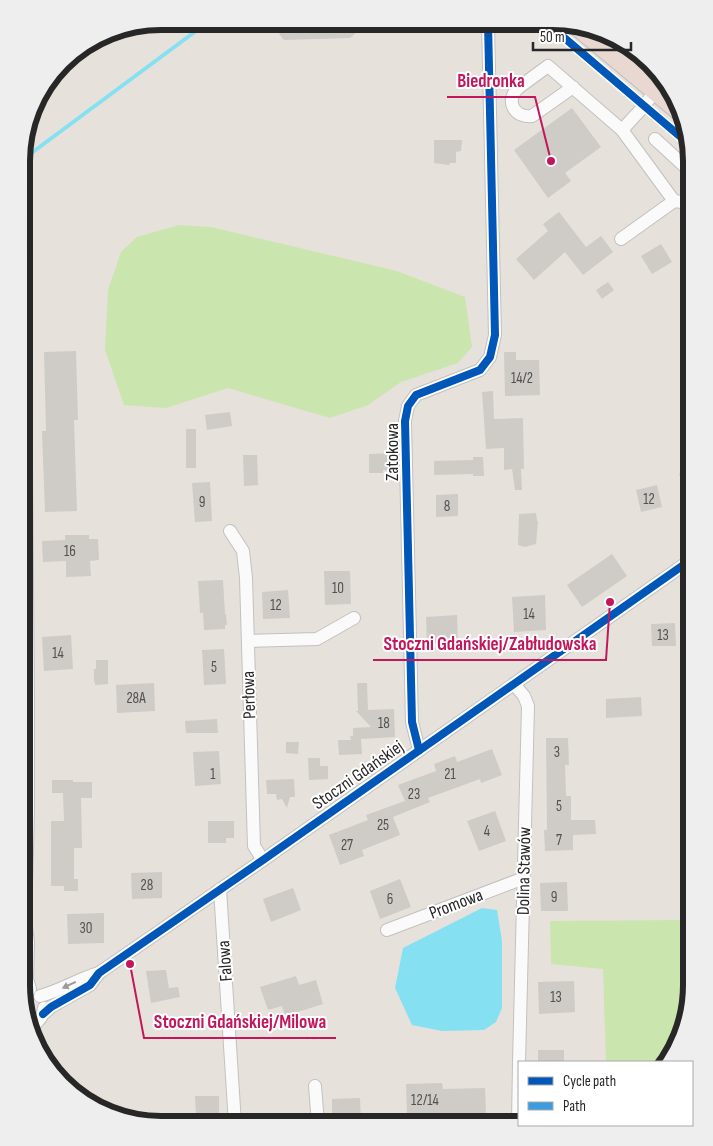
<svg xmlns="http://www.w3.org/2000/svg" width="713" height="1146" viewBox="0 0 713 1146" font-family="'Sofia Sans Condensed',sans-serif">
<rect width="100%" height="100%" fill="#e7e1db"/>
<!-- green -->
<g fill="#cbe5af">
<path d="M179,225l32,2 186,44 68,26 7,50 -14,16 -57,19 -33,23 -38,13 -102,-30 -62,20 -42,-3 -19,-55 3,-60 13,-38 16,-15z"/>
<path d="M691,883v112l-25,67h-60l-3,-93 -52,-5 -1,-43 140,-1z"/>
</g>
<!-- water -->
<path fill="#85e1f1" d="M482,908l15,2 5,31v67l-6,14 -12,8 -42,1 -30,-6 -17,-37 8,-40z"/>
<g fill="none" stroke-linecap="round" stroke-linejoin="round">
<!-- stream -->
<path stroke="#85e1f1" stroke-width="4" d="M22,160l186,-138"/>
</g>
<!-- building -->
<g fill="#cfcbc6">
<path d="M295,22h59l5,8 -9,8 -66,2 -5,-6z"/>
<path d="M572,108l29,39 -36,26 6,8 -23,17 -34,-48z"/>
<path d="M434,140h28l-1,11 -5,1v11h-6l-1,2 -15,-2z"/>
<path d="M559,212l27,35 15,-11 12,16 -30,23 -18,-23 -31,28 -18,-21 32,-28 -5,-7z"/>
<path d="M661,244l11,18 -20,12 -11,-18z"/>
<path d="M608,282l6,8 -12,9 -6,-9z"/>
<path d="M76,351l2,69h-4l3,91 -32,1 -3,-81h4l-2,-79z"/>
<path d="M504,352h12v8h23l1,35 -35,1z"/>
<path d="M493,391l1,28 29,-1 1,51h-3l1,21h-7l-3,-21 -8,1v-22l-18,1 -4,-57z"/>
<path d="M230,412l2,14 -25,4 -2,-15z"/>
<rect x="186" y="429" width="10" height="39"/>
<path d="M396,453v17h-13v3h-14v-19z"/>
<path d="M243,455h14l1,30 -14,1z"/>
<path d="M473,457h10l1,19h-11v-2l-39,1v-14l39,-1z"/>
<path d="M692,471v40h-5l-8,-38z"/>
<path d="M210,482l2,39 -17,1 -3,-39z"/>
<path d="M657,485l5,22 -21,5 -5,-22z"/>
<path d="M458,494v22l-22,1v-22z"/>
<path d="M536,513l1,8 1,1 -2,22 -11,3 -7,-2 1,-31z"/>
<path d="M65,535h24v4h9l1,21 -9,1 1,15 -25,1v-16l-23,1 -1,-21 23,-1z"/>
<path d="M612,554l15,22 -45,31 -15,-22z"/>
<path d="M324,571h26l1,33 -26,1z"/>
<path d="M223,580l2,34h1l1,11h-2v4l-21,1 -1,-17h-3l-2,-32z"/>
<path d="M288,590l2,28 -27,1 -1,-27z"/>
<path d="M545,595l1,35 -32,2 -2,-35z"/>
<path d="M457,615l1,28 -31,2 -1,-28z"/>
<path d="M675,623l1,23h-24l-1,-22z"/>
<path d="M71,635l2,34 -29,2 -2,-34z"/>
<path d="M224,649l2,35 -22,1 -2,-35z"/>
<path d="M96,660h12v24l-13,1v-3h-1v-13h2z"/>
<path d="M154,683l1,28 -38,2 -1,-28z"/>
<path d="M357,683h10l1,27 26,-1 1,28 -34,2 1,15 -23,1 -1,-15h13l-1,-4h3v-8l18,-1 -15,-16h2z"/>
<path d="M641,697l1,19 -36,2v-19z"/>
<path d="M217,719l1,14h-32l-1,-12z"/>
<path d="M546,738h22l1,27h-4l1,31h5v24h24l1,14 -23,1v15l-28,1 -1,-21h3z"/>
<path d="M286,742h13l-1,12 -12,-1z"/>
<path d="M492,749l10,26 -21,8 -1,-4 -52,19 2,4 -37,15 7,18 -38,15 2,6 -24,9 -11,-30 39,-15 -2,-5 39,-14 -7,-16 38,-14 -2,-7 21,-8 2,6z"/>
<path d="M219,751l2,33 -26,2 -2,-34z"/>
<path d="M308,758h12v8h8v13l-19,1z"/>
<path d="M294,779l1,18h-5l-3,11 -5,-9 -5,1 -1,-6h-9l-1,-14z"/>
<path d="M52,780h21v2h19v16h-11l1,50h-8v31h4v12h-14v-5h-13v-65h13l-1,-28h-11z"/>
<path d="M495,811l11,30 -27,10 -12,-30z"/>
<path d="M208,821h26v17h-8v5h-18z"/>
<path d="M162,872v26l-30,1 -1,-26z"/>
<path d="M400,879l11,28 -31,12 -10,-28z"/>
<path d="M567,882l1,29h-27l-1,-28z"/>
<path d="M293,888l8,22 -30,12 -8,-23z"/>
<path d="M104,913v30l-36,1 -1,-30z"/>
<path d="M166,970l3,18 9,-1 2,10 -29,6 -5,-32z"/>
<path d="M296,976l3,9 17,-5 7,24 -38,12 -3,-10 -14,4 -8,-23z"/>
<path d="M574,981l1,31 -36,2 -1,-32z"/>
<rect x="538" y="1050" width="26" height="12"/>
<path d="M442,1083l1,6 42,-1 1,27 -79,2 -1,-33z"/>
<path d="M195,1096h24v19l-23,1z"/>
<path d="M360,1098l1,25 -29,1v-25z"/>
<path d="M298,1114l1,10h-43v-9z"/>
</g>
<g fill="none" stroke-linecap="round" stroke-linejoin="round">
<!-- minor casing -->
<g stroke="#c2c1c2" stroke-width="14">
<g id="minor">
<path d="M573,87l-41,29c-18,2 -27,-15 -14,-28l30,-22 74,64 22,-24 11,-15"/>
<path d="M655,139l37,34"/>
<path d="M674,201l8,1 10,-6"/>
<path d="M621,239l53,-38 -52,-71"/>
<path d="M25,353l3,345v115l-3,107 3,22 -1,37 3,10"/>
<path d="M230,531l13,20 3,27 8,268 9,14"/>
<path d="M248,641l69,-2 37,-21"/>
<path d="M514,684l10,12 4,10 -9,356"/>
<path d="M419,750l-7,-28 -7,-301 3,-15 8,-11 64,-25 10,-13 5,-22 -7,-312"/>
<path d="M220,889l15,235"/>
<path d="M387,930l137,-52"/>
<path d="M40,996c20,-5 38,-17 59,-23"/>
<path d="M43,1014l8,-7 39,-22 9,-12 164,-113 429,-301"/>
<path d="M29,1026c10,-3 14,-9 15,-18"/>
<path d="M315,1086l3,38"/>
<path d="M516,1125l2,-3 1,-59"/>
</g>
</g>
<!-- highway casing -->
<g stroke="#bfbdbb" stroke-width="21">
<path id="highway" d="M575,24l107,89"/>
</g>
<!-- minor -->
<use href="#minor" stroke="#fbfafa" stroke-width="12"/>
<!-- highway -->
<use href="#highway" stroke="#e8d8d1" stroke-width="19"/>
<!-- quiet -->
<path stroke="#3d9ce0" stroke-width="6" stroke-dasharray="12 6" stroke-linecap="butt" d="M22,698h6"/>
<!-- cycleway casing -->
<g stroke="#fff" stroke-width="11">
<g id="cycleway">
<path d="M548,24l141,120"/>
<path d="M419,750l-7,-28 -7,-301 3,-15 8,-11 64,-25 10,-13 5,-22 -7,-312"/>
<path d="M43,1014l8,-7 39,-22 9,-12 164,-113 429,-301"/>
</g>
</g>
<!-- cycleway -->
<use href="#cycleway" stroke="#0057b8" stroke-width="8"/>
</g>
<!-- one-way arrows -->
<defs><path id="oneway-solid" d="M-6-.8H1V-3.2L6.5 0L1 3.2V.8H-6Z" transform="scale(1.25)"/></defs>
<use fill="#9c9b9b" href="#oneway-solid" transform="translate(69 985) rotate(155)"/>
<g text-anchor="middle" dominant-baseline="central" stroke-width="4" stroke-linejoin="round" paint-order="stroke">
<!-- number labels -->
<g font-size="15" fill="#525150">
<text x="522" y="378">14/2</text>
<text x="649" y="499">12</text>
<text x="202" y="502">9</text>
<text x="447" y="506">8</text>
<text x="70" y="551">16</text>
<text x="338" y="588">10</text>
<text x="276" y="605">12</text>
<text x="529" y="614">14</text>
<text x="663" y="635">13</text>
<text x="58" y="653">14</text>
<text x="214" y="667">5</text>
<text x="136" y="698">28A</text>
<text x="384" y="723">18</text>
<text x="557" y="752">3</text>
<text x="213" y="774">1</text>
<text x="450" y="774">21</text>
<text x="414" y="794">23</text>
<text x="559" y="806">5</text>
<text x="383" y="825">25</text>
<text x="487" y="831">4</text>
<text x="559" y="840">7</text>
<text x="347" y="845">27</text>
<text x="147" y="885">28</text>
<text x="554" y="897">9</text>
<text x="390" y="899">6</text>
<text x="86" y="928">30</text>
<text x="556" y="997">13</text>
<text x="425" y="1100">12/14</text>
</g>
<!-- street labels -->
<g font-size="18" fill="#272727" stroke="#fff">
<text transform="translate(392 452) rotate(-90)">Zatokowa</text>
<text transform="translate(249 695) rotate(-92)">Perłowa</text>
<text transform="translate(358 775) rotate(-35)">Stoczni Gdańskiej</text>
<text transform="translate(524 871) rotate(-89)">Dolina Stawów</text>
<text transform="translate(456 904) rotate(-21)">Promowa</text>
<text transform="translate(225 961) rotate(-94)">Falowa</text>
</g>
</g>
<!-- crop -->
<path d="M0 0H713V1146H0ZM161 30H552A131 131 0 0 1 683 161V985A131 131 0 0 1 552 1116H161A131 131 0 0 1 30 985V161A131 131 0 0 1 161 30Z" fill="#eee" fill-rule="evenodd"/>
<path fill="none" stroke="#272727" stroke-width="6" d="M161 30H552A131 131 0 0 1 683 161V985A131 131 0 0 1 552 1116H161A131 131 0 0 1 30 985V161A131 131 0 0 1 161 30Z"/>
<!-- callouts -->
<path fill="none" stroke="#c2185b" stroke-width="2" d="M551 161L535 97H447M610 602L606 660H373M130 964L144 1038H336"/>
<g fill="#c2185b" stroke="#fff" stroke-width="2">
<circle cx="551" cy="161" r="5"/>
<circle cx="610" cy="602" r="5"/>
<circle cx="130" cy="964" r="5"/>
</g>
<g font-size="19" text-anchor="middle" font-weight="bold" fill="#c2185b" stroke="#fff" stroke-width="4" stroke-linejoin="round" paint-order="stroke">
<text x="491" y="87">Biedronka</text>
<text x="490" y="650">Stoczni Gdańskiej/Zabłudowska</text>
<text x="240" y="1028">Stoczni Gdańskiej/Milowa</text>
</g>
<!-- legend -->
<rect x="518" y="1061" width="175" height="65" fill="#ffffff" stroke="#a9a9a9"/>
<rect x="528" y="1077" width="25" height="8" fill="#0057b8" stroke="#a9a9a9"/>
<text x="563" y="1086" font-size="15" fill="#272727">Cycle path</text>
<rect x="528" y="1102" width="25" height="8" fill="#3d9ce0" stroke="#a9a9a9"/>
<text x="563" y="1111" font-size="15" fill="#272727">Path</text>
<!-- scale -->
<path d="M533 42v8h98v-8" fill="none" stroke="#272727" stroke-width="2.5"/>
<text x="540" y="42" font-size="15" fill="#272727" stroke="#ffffff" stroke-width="4" paint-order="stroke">50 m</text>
</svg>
